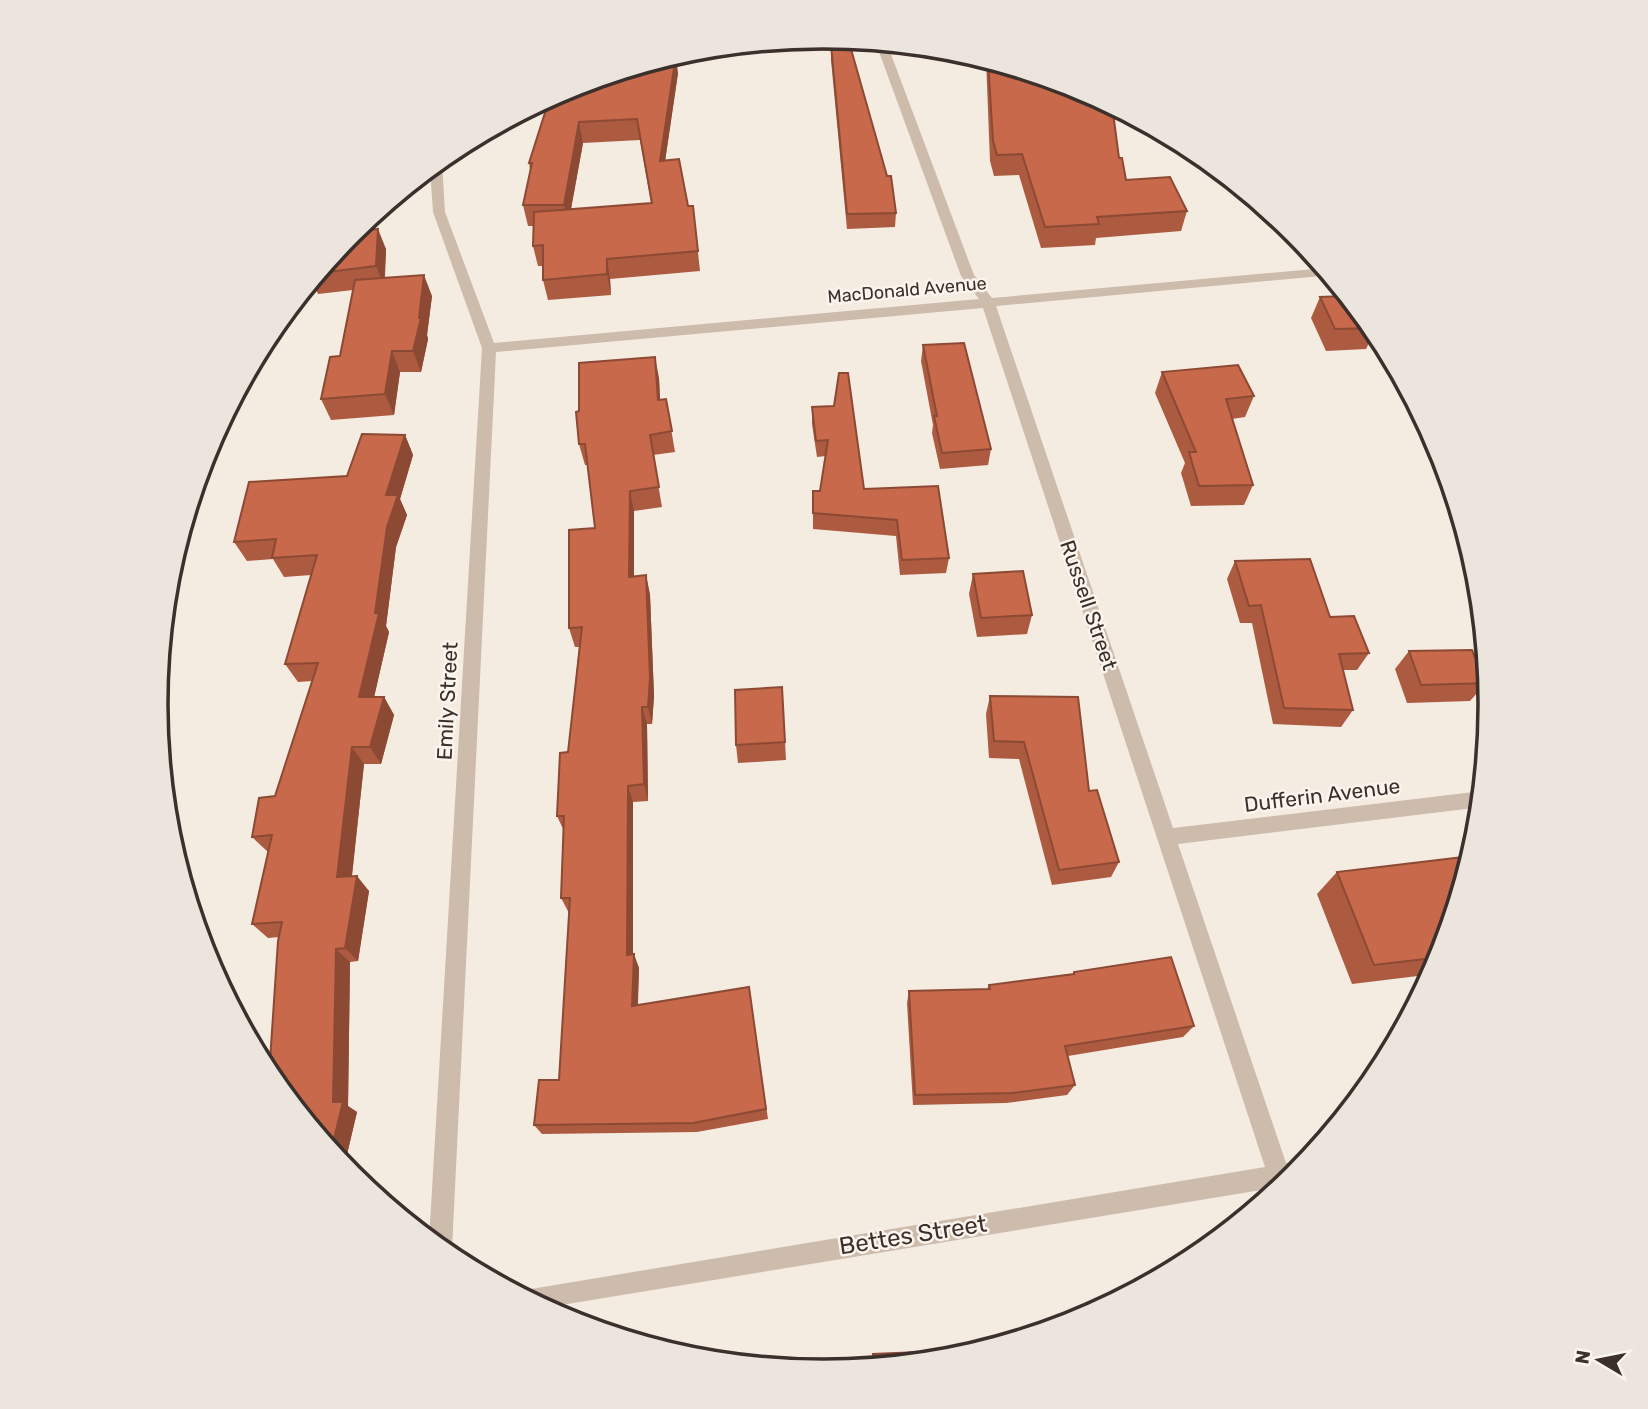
<svg xmlns="http://www.w3.org/2000/svg" width="1648" height="1409" viewBox="0 0 1648 1409" font-family="Rubik,sans-serif">
<rect width="100%" height="100%" fill="#f4ebe1"/>
<g fill="none" stroke-linecap="round" stroke-linejoin="round">
<!-- minor -->
<path fill="#cdbbac" fill-rule="evenodd" d="M876,42l35,3 -22,4 85,226 18,23 334,-30 6,7 -336,31 177,522 309,-37v16l-304,37 108,319 14,-2 7,3 -22,22 -742,122 -26,-14 2,-3 746,-124 -282,-859 -487,44 -44,897 -3,7 -20,-16 53,-892 -49,-136 -3,-44 10,-8 2,3 3,49 49,131 485,-44 -18,-23 -83,-227 -116,4 -39,-6z"/>
</g>
<!-- wall -->
<g fill="#ac5a40" fill-rule="evenodd">
<path d="M831,45l65,168 -1,14 -48,2 -16,-169z"/>
<path d="M986,59l94,29 39,70 7,22 61,31 -6,20 -85,7 -1,7 -54,3 -22,-73 -25,1 -4,-15z"/>
<path d="M678,73l-13,88 23,45h5l7,65 -90,8 1,16 -63,5 -5,-20v-14h-5l-5,-20 1,-20h-6l-5,-21 7,-35 -1,-7 18,-54h-12l-1,-3 35,-19zM640,140l11,63 -80,6 12,-66z"/>
<path d="M373,230l13,19 -1,29 47,18 -5,39 1,4 -7,33h-21l-6,43 -63,5 -10,-21 19,-43 13,-66 -35,4 -6,-13 40,-49z"/>
<path d="M1348,296l28,33 -10,20 -40,2 -15,-33 9,-21z"/>
<path d="M923,345l68,104 -3,16 -48,4 -8,-36 1,-8 -12,-64z"/>
<path d="M1162,372l92,24 -9,21 -13,2 21,66 -9,20 -53,1 -10,-33 4,-10 -30,-70z"/>
<path d="M659,378l1,22 6,-1 9,53 -22,3 9,52 -28,4v66l12,-2 4,20 4,101 -2,28h-5l1,77 -15,1v152l6,14 -1,37 111,-18 19,132 -71,13 -155,2 -8,-9 25,-45 10,-167 -8,-15 3,-67 -7,-15 11,-64 11,-105h-4l-6,-19 26,-100 -8,-63h-2l-6,-21v-33z"/>
<path d="M812,407l52,82 85,69 -3,15 -46,2 -4,-39 -83,-7v-38h7l6,-35 -9,1 -5,-33z"/>
<path d="M405,435l8,20 -13,44 7,16 -11,32 -10,79 3,6 -15,65h10l10,18 -13,49h-17l-12,112 17,15 -11,70 -8,1 -2,144 9,6 -13,55 -75,-91 10,-139 -11,1 -16,-14 16,-72 -16,-15 23,-41 37,-115 -14,1 -13,-18 26,-89 -27,2 -11,-18 -26,2 -13,-19 113,-66z"/>
<path d="M1235,561l95,56 39,36 -12,17h-14l10,40 -12,17 -68,-3 -21,-101h-12l-13,-44z"/>
<path d="M973,574l59,41 -5,19 -50,3 -8,-43z"/>
<path d="M1409,651l77,32 -16,18 -63,2 -12,-34z"/>
<path d="M782,687l4,73 -48,3 -2,-18z"/>
<path d="M990,696l99,95 30,71 -8,15 -59,8 -33,-126 -30,-1 -3,-44z"/>
<path d="M1472,856l-31,104 -7,14 -82,10 -35,-90 20,-22z"/>
<path d="M1074,972l120,54 -11,11 -115,19 7,29 -8,10 -61,8 -93,2 -6,-102 2,-12 78,-2 2,-4 83,-10z"/>
</g>
<!-- shaded-wall -->
<g fill="#8c4a34">
<path d="M676,55l2,18 -16,109 -2,-21z"/>
<path d="M579,122l4,21 -15,82 -4,-20z"/>
<path d="M375,213l-5,38 -8,-20 1,-8z"/>
<path d="M378,229l8,20 -2,37 -8,-20z"/>
<path d="M607,259l3,20 1,16 -4,-21z"/>
<path d="M424,275l8,21 -5,39 1,4 -7,33 -8,-21z"/>
<path d="M392,351l8,21 -6,43 -9,-21z"/>
<path d="M655,357l4,21 2,43 -3,-21z"/>
<path d="M405,435l8,20 -13,44 7,16 -11,32 -10,79 3,6 -19,83 -11,-18 16,-84 11,-118z"/>
<path d="M630,491l4,20v85l-5,-19z"/>
<path d="M178,545l4,5 -17,61 4,-37z"/>
<path d="M646,575l4,20 4,101 -2,28 -4,-17z"/>
<path d="M384,697l10,18 -13,49 -11,-17z"/>
<path d="M642,707l5,17 1,77 -4,-17z"/>
<path d="M352,747l12,17 -14,128 -13,-15z"/>
<path d="M628,786l5,16v166l-6,-13z"/>
<path d="M357,876l12,15 -11,70 -13,-13z"/>
<path d="M336,949l14,13 -2,144 9,6 -13,55 -13,-16 2,-49z"/>
<path d="M634,954l5,14 -2,50 -5,-12z"/>
</g>
<!-- building -->
<g fill="#c8694b" stroke="#8c4a34" stroke-width="2">
<path d="M849,42l38,134h4l5,37 -49,1 -16,-169z"/>
<path d="M676,55l-16,106 19,-2 9,47h5l5,45 -91,8v15l-64,6v-35l-10,1 1,-34 118,-9 -15,-84 -58,3 -15,83h-41l9,-42h-3l21,-66 19,-10z"/>
<path d="M988,60l92,28 32,17 7,53h3l4,22 44,-3 17,34 -90,6 2,7 -54,3 -23,-73 -25,1 -4,-14z"/>
<path d="M363,223l-1,8 16,-2 -2,37 -57,7 33,-41z"/>
<path d="M424,275l-5,43h2l-8,33h-21l-7,43 -64,5 9,-42 10,-1 15,-76z"/>
<path d="M1348,296l27,32 -40,1 -15,-32z"/>
<path d="M964,343l27,106 -49,4 -8,-37h3l-14,-71z"/>
<path d="M655,357l3,43 8,-1 6,32 -22,4 9,52 -29,4 -1,86 17,-2 4,103 -2,29h-6l2,77 -16,2 -1,169 7,-1 -2,52 117,-19 17,122 -73,14 -159,2 5,-45h20l11,-182h-9l3,-82h-7l3,-63 8,-1 14,-125 -13,1v-98l26,-2 -10,-84h-6l-3,-32 3,-1v-48z"/>
<path d="M1238,365l16,31 -28,3 27,86 -54,1 -10,-34h7l-34,-80z"/>
<path d="M839,373h9l16,116 74,-3 11,72 -47,2 -5,-40 -84,-7v-22h7l8,-51 -12,1 -4,-34 22,-1z"/>
<path d="M362,434l43,1 -19,60h12l-11,32 -12,86h4l-20,84h25l-14,50h-18l-15,130 20,-1 -12,72 -9,1 -3,153h10l-12,49 -62,-75 9,-135 4,-19 -30,2 20,-89 -20,2 7,-39 16,-2 43,-133 -33,1 32,-109 -45,3 4,-19 -42,3 15,-60 98,-6z"/>
<path d="M1310,559l20,58 24,-1 15,37 -30,1 14,56 -69,-2 -23,-103 -12,1 -14,-45z"/>
<path d="M1023,571l9,44 -51,3 -8,-44z"/>
<path d="M1472,650l14,33 -65,2 -12,-34z"/>
<path d="M782,687l3,55 -49,3 -1,-55z"/>
<path d="M990,696l88,1 11,94 8,-1 22,72 -60,8 -35,-128 -30,-1z"/>
<path d="M1472,856l-30,101 -68,8 -37,-93z"/>
<path d="M1171,957l23,69 -129,20 10,39 -63,8 -97,2 -6,-104 81,-2 -1,-4 85,-11v-2z"/>
<path d="M944,1351l1,9 -71,7 -1,-13z"/>
</g>
<g text-anchor="middle" dominant-baseline="central" stroke-width="5" stroke-linejoin="round" paint-order="stroke">
<!-- far-street labels -->
<g font-size="18" fill="#3b302b" stroke="#fbf5ee">
<text transform="translate(907 290) rotate(-5)">MacDonald Avenue</text>
</g>
<!-- street labels -->
<g font-size="21" fill="#3b302b" stroke="#fbf5ee">
<text transform="translate(1089 605) rotate(71)">Russell Street</text>
<text transform="translate(447 701) rotate(-87)">Emily Street</text>
<text transform="translate(1322 795) rotate(-7)">Dufferin Avenue</text>
</g>
<!-- near-street labels -->
<g font-size="24" fill="#3b302b" stroke="#fbf5ee">
<text transform="translate(913 1235) rotate(-9)">Bettes Street</text>
</g>
</g>
<!-- crop -->
<path d="M0 0H1648V1409H0ZM168 704a655 655 0 1 1 1310 0a655 655 0 1 1-1310 0Z" fill="#ece5de" fill-rule="evenodd"/>
<path fill="none" stroke="#3b302b" stroke-width="3.5" d="M168 704a655 655 0 1 1 1310 0a655 655 0 1 1-1310 0Z"/>
<!-- north arrow -->
<g transform="translate(1599 1360) rotate(280)" stroke="#fbf5ee" stroke-width="5" paint-order="stroke">
<path d="M0-5L12 26L0 18L-12 26Z" fill="#3b302b"/>
<text y="-10" font-size="19" font-weight="bold" text-anchor="middle" fill="#3b302b">N</text>
</g>
</svg>
